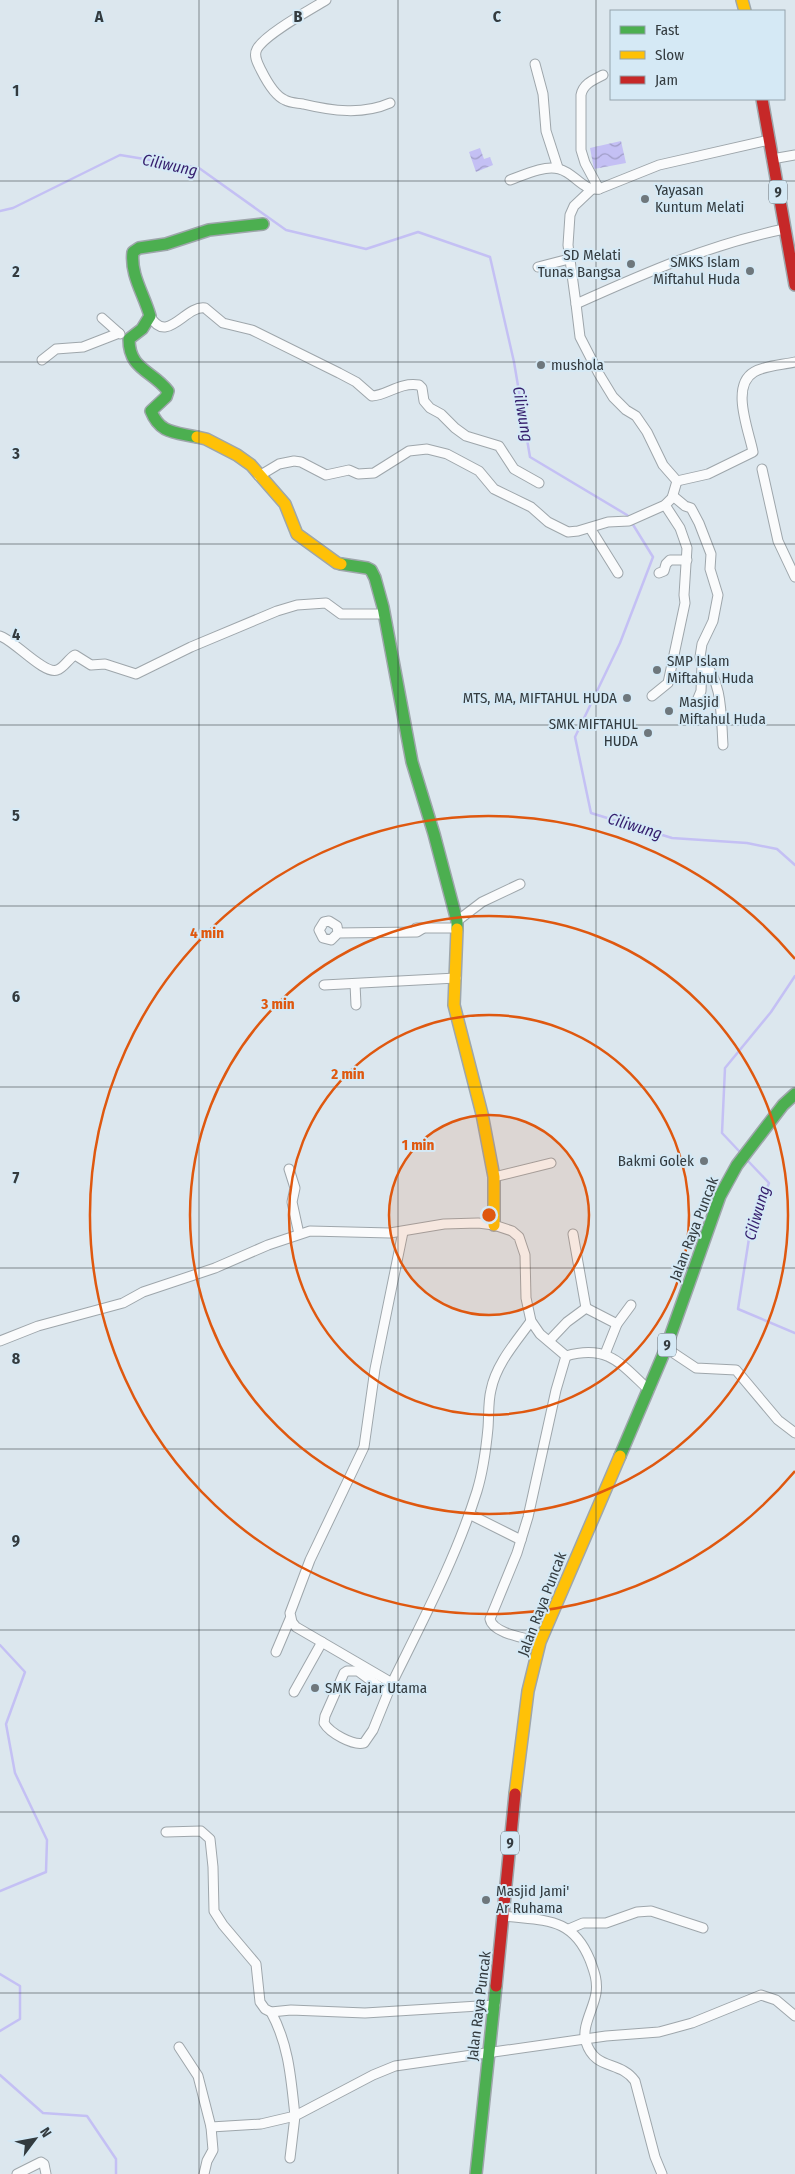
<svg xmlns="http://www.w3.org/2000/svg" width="795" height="2174" viewBox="0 0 795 2174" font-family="'Fira Sans Condensed',sans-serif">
<defs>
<pattern id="water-waves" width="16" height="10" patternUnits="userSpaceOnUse" patternTransform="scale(1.25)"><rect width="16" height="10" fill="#c4c0f4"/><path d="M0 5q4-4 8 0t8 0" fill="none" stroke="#a09dc7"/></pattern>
</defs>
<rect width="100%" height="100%" fill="#dce7ee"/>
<!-- water -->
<g fill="url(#water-waves)">
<path d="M621,141l5,22 -32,6 -4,-21z"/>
<path d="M480,148l4,11 6,-2 3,8 -17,7 -7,-20z"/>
</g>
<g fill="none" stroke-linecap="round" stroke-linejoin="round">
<!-- stream -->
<g stroke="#c4c0f4" stroke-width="2.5">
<path d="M0,211l13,-3 107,-53 79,13 87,62 80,19 52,-17 72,25 24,105 16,95 97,58 2,3"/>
<path d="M632,523l21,34 -33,86 -45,94 16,76 81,25 75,5 30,6 18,16"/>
<path d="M739,1151l-17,-18 3,-65 46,-56 24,-36"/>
<path d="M748,1161l21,22 -19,49 -12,77 57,24"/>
<path d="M0,1645l25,27 -19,52 9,49 32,67 -1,32 -46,19"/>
<path d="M0,1974l20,12v33l-20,12"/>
<path d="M0,2075l43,38 44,3 29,43v15"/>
</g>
<!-- street casing -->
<g stroke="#9ea6ab" stroke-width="11">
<g id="street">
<path d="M326,0c-16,10 -61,34 -69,49 -4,7 1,15 4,21 5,10 14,26 24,30 5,3 12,3 18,4 29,7 60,11 87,-1"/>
<path d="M535,64l8,30 3,37 12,37"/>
<path d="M772,159l23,-4"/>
<path d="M510,180c14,-5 34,-15 49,-11 16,4 23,22 40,20l60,-24 110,-25"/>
<path d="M592,189l-18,17 -4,9 -2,30 8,59c69,-31 132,-59 208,-75"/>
<path d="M599,189l-14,-26 -4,-13v-55c2,-11 12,-15 22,-20"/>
<path d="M538,267l31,-8"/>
<path d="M576,304l4,33 19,37 14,23 13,13 10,6 11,16 16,33 14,16"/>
<path d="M150,316c17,30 35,-11 55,-8l18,15 29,7 87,43 17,9 16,14c16,-1 27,-14 47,-11l3,3 2,13 6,7 11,6 14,14 11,8 33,10 15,23 25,14"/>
<path d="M102,318l18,16"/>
<path d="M42,360l14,-11 27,-2 36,-14"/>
<path d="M762,469l16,72 17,36"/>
<path d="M259,476l20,-12 15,-3 7,1 25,13 23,-5 9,4 16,-1 35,-22 18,-2 20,5 32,17 15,18 37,18 17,15 20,10 10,-1 30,-9 21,-1 36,-16 7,-7 5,-17"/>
<path d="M677,481l31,-7 45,-22c-4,-21 -23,-66 1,-80 12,-7 28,-7 41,-10"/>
<path d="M673,496l12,10 6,2 8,15 12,31 -1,15 8,26 -5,26 -11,23 -2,13 2,7 -1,27 -5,12"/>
<path d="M590,528l28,45"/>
<path d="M659,573l5,-2 2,-7 4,-4h17"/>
<path d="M0,636c14,4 44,39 57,34 7,-2 11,-11 18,-15l16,10 14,-1 31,10 55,-27 86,-36 20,-6 29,-2 15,11h43"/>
<path d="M701,659c22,21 20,57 22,86"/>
<path d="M652,696l16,-13 17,-80 -1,-8 3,-47 -7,-20 -15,-23"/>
<path d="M457,921l25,-19 38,-18"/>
<path d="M416,928h41"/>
<path d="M338,933l-1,-7 -8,-5 -5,1 -5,8 4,8 8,2 7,-7 79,-1 5,-3"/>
<path d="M355,984l1,21"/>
<path d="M324,985l132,-7"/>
<path d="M289,1169l6,19 -3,14 7,32"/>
<path d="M494,1177l57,-14"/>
<path d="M403,1232l-28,137 -11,78 -54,113 -20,53 2,9 4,5 96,56c31,-63 64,-125 85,-192 6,-20 9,-42 11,-63 1,-13 0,-26 3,-38 5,-26 25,-48 40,-69"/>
<path d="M573,1234l13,74"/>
<path d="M0,1341l38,-15 85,-23 20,-11 72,-24 53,-23 42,-14 80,2 54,-9 34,-1 16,2 18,6 7,6 6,18 1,43 5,23 9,13 26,22c42,-12 55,8 83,34"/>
<path d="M549,1341l18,-19 19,-14 31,16"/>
<path d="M666,1348l30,20 40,2 42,50 17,13"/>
<path d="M605,1354l12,-30 14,-19"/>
<path d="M469,1514l52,26"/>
<path d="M540,1642c-13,-4 -47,-8 -50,-23l27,-66 11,-36 28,-127 10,-34"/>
<path d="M276,1652l14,-33"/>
<path d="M294,1692l28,-50"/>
<path d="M388,1693l-30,-22h-11l-3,2 -19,43 -1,7c6,10 29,23 40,20l9,-13 19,-47"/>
<path d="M166,1832l35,-1 9,8 3,28 1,44 9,14 33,39 4,38 5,7 6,3 20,-2 74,3 130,-8"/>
<path d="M504,1916c40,5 68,0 86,44 4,11 8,21 6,33 -2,15 -15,34 -10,49 9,29 34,18 49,39l20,76 7,17"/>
<path d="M569,1929l14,-6h23l31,-11 14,-1 52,17"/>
<path d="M179,2047l19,29 13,51 2,23 -6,11 -3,13"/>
<path d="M211,2127l50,-3 34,-8c-4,-37 -6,-71 -24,-104"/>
<path d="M290,2158l5,-42 78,-41 22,-9 211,-30 53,-4 33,-9 69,-28 15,5 19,16"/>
<path d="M17,2174l24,-12 3,2 2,10"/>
</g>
</g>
<!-- fast casing -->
<g stroke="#9ea6ab" stroke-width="14">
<g id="fast">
<path d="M197,437c-22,-5 -37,-3 -46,-26l15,-14 2,-6c-16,-21 -39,-21 -39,-52l13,-10 8,-13c-6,-22 -20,-41 -17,-64l6,-4 27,-4 43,-14 54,-6"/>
<path d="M341,564l26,4 4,2 4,8 8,29 29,155 22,72 23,87v8"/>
<path d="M620,1456l46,-108 54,-152 17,-31 46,-60 12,-11"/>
<path d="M476,2174l20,-188"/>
</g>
</g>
<!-- slow casing -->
<g stroke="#9ea6ab" stroke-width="14">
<g id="slow">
<path d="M742,0l3,11"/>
<path d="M197,437l9,2 31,16 14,10 34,39 12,30 40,29 4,1"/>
<path d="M457,929l-3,76 28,109 12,63v48"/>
<path d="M515,1794l13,-103 12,-49 80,-186"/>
</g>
</g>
<!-- jam casing -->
<g stroke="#9ea6ab" stroke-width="14">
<g id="jam">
<path d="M762,99l33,186"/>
<path d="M496,1986l19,-192"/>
</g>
</g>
<!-- street -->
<use href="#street" stroke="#fafbfc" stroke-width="9"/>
<!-- fast -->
<use href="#fast" stroke="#4caf50" stroke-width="11"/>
<!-- slow -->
<use href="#slow" stroke="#ffc107" stroke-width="11"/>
<!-- jam -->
<use href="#jam" stroke="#c62828" stroke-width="11"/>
</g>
<!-- grid -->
<path fill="none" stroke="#333b3f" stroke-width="1" stroke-opacity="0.55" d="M199,0v2174M398,0v2174M596,0v2174M0,181h795M0,362h795M0,544h795M0,725h795M0,906h795M0,1087h795M0,1268h795M0,1449h795M0,1630h795M0,1812h795M0,1993h795"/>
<!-- distance rings -->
<circle cx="489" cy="1215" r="100" fill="#df580f" fill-opacity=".12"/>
<g fill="none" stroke="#df580f" stroke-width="2.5">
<circle cx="489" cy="1215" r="100"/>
<circle cx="489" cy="1215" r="200"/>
<circle cx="489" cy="1215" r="299"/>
<path d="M795 1471A399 399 0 1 1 795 959"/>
</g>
<!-- markers -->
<g fill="#6e777c" stroke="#d5e9f5" stroke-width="2">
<circle cx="645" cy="199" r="5"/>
<circle cx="631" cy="264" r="5"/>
<circle cx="750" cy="271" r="5"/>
<circle cx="541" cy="365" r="5"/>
<circle cx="657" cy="670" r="5"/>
<circle cx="627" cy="698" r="5"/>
<circle cx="669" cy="711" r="5"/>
<circle cx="648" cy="733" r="5"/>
<circle cx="704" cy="1161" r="5"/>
<circle cx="315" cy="1688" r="5"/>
<circle cx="486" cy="1900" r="5"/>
</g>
<g text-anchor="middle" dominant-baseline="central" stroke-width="4" stroke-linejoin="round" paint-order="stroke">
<!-- shield labels -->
<g fill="#d5e9f5" stroke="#646f76" stroke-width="1">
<rect x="769" y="180.5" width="18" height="23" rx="4"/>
<rect x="658" y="1333.5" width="18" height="23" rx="4"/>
<rect x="501" y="1831.5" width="18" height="23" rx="4"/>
</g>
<g font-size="14" font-weight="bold" fill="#333b3f">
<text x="778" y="192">9</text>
<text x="667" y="1345">9</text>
<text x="510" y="1843">9</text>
</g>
<!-- poi labels -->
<g font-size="15" fill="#333b3f" stroke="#d5e9f5" text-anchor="start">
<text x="655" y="190">Yayasan<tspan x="655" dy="17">Kuntum Melati</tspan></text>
<text x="621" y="255" text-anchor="end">SD Melati<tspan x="621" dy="17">Tunas Bangsa</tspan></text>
<text x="740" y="262" text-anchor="end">SMKS Islam<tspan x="740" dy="17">Miftahul Huda</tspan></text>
<text x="551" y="365">mushola</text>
<text x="667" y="661">SMP Islam<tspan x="667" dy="17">Miftahul Huda</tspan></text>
<text x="617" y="698" text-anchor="end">MTS, MA, MIFTAHUL HUDA</text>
<text x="679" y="702">Masjid<tspan x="679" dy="17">Miftahul Huda</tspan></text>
<text x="638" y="724" text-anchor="end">SMK MIFTAHUL<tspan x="638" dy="17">HUDA</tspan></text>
<text x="694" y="1161" text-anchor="end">Bakmi Golek</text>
<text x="325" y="1688">SMK Fajar Utama</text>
<text x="496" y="1891">Masjid Jami'<tspan x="496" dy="17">Ar Ruhama</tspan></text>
</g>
<!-- street labels -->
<g font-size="15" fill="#333b3f" stroke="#d5e9f5">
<text transform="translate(694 1229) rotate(-69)">Jalan Raya Puncak</text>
<text transform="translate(542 1604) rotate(-69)">Jalan Raya Puncak</text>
<text transform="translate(479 2006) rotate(-83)">Jalan Raya Puncak</text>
</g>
<!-- water labels -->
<g font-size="16" font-style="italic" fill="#351e6d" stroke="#d5e9f5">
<text transform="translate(170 165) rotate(12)">Ciliwung</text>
<text transform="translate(523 414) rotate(80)">Ciliwung</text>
<text transform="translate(635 826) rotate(17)">Ciliwung</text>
<text transform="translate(757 1213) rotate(-74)">Ciliwung</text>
</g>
</g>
<g font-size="16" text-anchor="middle" font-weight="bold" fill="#333b3f" stroke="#d5e9f5" stroke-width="4" stroke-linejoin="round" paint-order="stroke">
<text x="99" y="22">A</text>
<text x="298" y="22">B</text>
<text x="497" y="22">C</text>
<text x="16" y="96">1</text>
<text x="16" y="277">2</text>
<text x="16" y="459">3</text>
<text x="16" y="640">4</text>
<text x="16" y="821">5</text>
<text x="16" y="1002">6</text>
<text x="16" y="1183">7</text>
<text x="16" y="1364">8</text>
<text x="16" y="1546">9</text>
</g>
<circle cx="489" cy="1215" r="8" fill="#df580f" stroke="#d5e9f5" stroke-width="2.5"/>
<g font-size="15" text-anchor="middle" font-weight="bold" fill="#df580f" stroke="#d5e9f5" stroke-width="4" stroke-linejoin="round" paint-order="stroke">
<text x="207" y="938">4 min</text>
<text x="278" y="1009">3 min</text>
<text x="348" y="1079">2 min</text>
<text x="418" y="1150">1 min</text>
</g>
<!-- legend -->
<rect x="610" y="10" width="175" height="90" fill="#d5e9f5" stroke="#94a3ac"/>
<rect x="620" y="26" width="25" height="8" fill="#4caf50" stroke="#94a3ac"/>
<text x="655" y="35" font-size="15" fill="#333b3f">Fast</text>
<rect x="620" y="51" width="25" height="8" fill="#ffc107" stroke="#94a3ac"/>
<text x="655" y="60" font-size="15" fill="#333b3f">Slow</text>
<rect x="620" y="76" width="25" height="8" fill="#c62828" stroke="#94a3ac"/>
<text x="655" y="85" font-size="15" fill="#333b3f">Jam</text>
<!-- north arrow -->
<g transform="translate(35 2139) rotate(58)" stroke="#d5e9f5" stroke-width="4" paint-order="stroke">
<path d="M0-4L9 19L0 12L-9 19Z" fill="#333b3f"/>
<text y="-8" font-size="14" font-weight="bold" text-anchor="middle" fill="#333b3f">N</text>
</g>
</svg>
